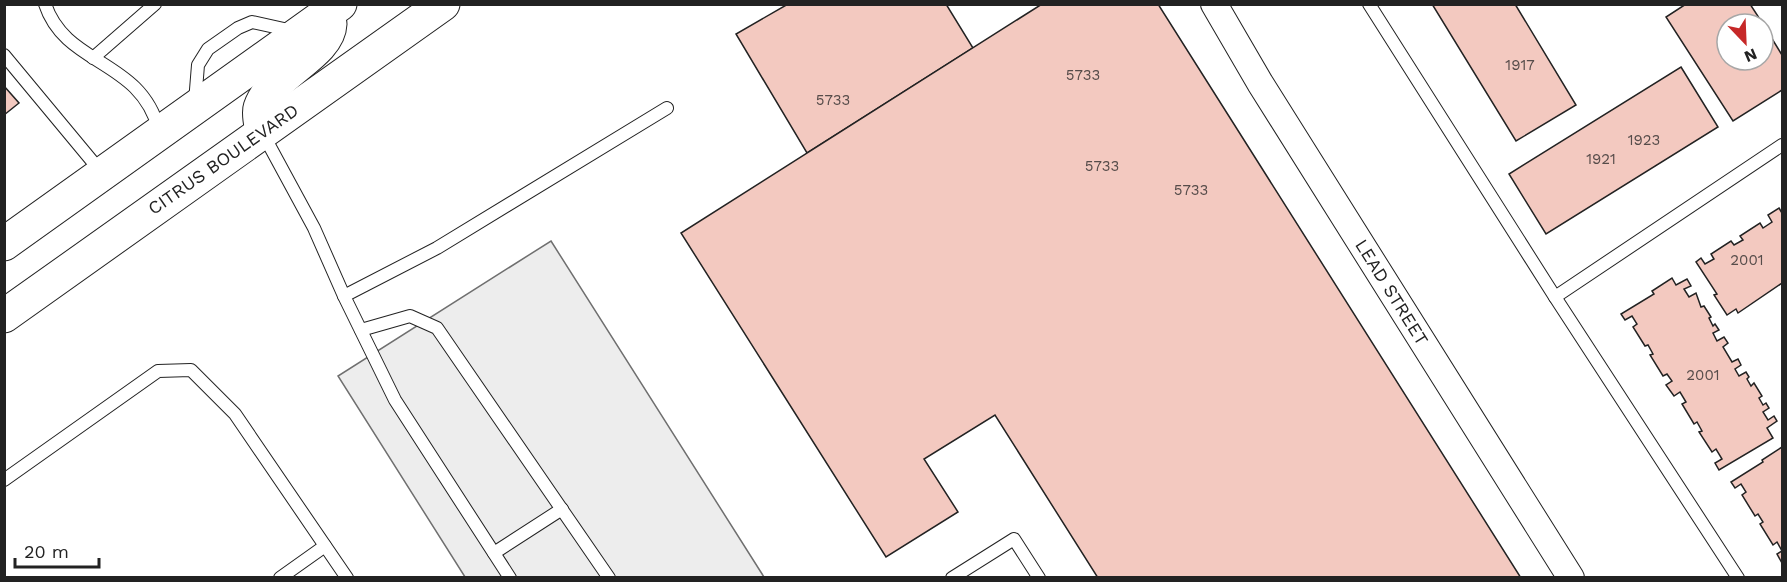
<svg xmlns="http://www.w3.org/2000/svg" width="1787" height="582" viewBox="0 0 1787 582" font-family="'Work Sans',sans-serif">
<rect width="100%" height="100%" fill="#fff"/>
<!-- parking -->
<path fill="#ededed" stroke="#6f6f6f" stroke-width="1.5" d="M551,241l213,336h-299l-127,-201z"/>
<!-- building -->
<g fill="#f3c9c0" stroke="#222" stroke-width="1.5">
<path d="M788,4h158l27,44 -166,105 -71,-119z"/>
<path d="M1042,4h116l363,574h-423l-103,-163 -71,44 34,53 -72,45 -205,-324z"/>
<path d="M1432,4h83l61,101 -60,36z"/>
<path d="M1686,4h64l13,20h-36v36h36v-36l19,31v35l-49,31 -67,-104z"/>
<path d="M1681,67l37,60 -172,107 -37,-60z"/>
<path d="M4,86l15,17 -15,12z"/>
<path d="M1779,208l3,5v70l-44,30 -2,-4 -9,6 -13,-20 3,-1 -21,-32 5,-4 4,6 9,-5 -3,-5 20,-13 3,4 9,-5 -3,-4 20,-13 3,5 9,-6 -4,-7z"/>
<path d="M1672,278l4,7 11,-6 4,7 -7,3 5,8 7,-4 5,14 3,-1 7,11 -2,1 4,8 2,-2 4,6 -6,3 4,8 7,-4 4,6 -5,4 9,15 6,-3 3,6 -6,4 4,7 7,-4 3,5 -2,2 4,7 3,-3 8,13 -3,2 4,7 3,-2 3,5 -6,4 5,8 6,-4 3,5 -10,7 6,10 -54,32 -4,-7 7,-4 -6,-10 -4,3 -13,-20 3,-1 -5,-9 -3,2 -12,-20 4,-2 -6,-10 -6,4 -8,-11 6,-4 -5,-7 -4,2 -13,-21 3,-1 -5,-9 -3,1 -12,-19 4,-3 -5,-8 -7,4 -4,-6 33,-20 -2,-3z"/>
<path d="M1782,447v116l-5,-9 5,-3 -5,-9 -4,3 -13,-21 3,-2 -5,-8 -3,2 -13,-21 4,-3 -5,-8 -6,4 -4,-6 32,-20 -1,-2z"/>
</g>
<g fill="none" stroke-linecap="round" stroke-linejoin="round">
<!-- lane casing -->
<g stroke="#222" stroke-width="14">
<g id="lane">
<path d="M45,4c21,63 95,54 114,126"/>
<path d="M1369,4l186,293 183,281"/>
<path d="M4,55l98,118"/>
<path d="M93,58l62,-54"/>
<path d="M195,102l3,-37 10,-16 30,-21 14,-6 41,9"/>
<path d="M262,132l52,96 30,68 51,104 115,178"/>
<path d="M344,296l93,-48 230,-140"/>
<path d="M1555,297l227,-152"/>
<path d="M361,330l49,-14 27,12 172,250"/>
<path d="M4,480l154,-109 33,-1 44,44 112,164"/>
<path d="M494,553l68,-44"/>
<path d="M280,578l45,-32"/>
<path d="M952,578l62,-39 25,39"/>
</g>
</g>
<!-- street casing -->
<g stroke="#222" stroke-width="28">
<path id="street" d="M1214,4l46,79 311,495"/>
</g>
<!-- secondary casing -->
<g stroke="#222" stroke-width="35">
<g id="secondary">
<path d="M262,131c-1,-6 -4,-17 -2,-23 11,-34 69,-54 70,-84"/>
<path d="M4,244l336,-240"/>
<path d="M4,316l439,-312"/>
</g>
</g>
<!-- lane -->
<use href="#lane" stroke="#fff" stroke-width="12"/>
<!-- street -->
<use href="#street" stroke="#fff" stroke-width="26"/>
<!-- secondary -->
<use href="#secondary" stroke="#fff" stroke-width="33"/>
</g>
<g text-anchor="middle" dominant-baseline="central" stroke-width="4.5" stroke-linejoin="round" paint-order="stroke">
<!-- number labels -->
<g font-size="15" fill="#564c4a">
<text x="1520" y="65">1917</text>
<text x="1083" y="75">5733</text>
<text x="833" y="100">5733</text>
<text x="1644" y="140">1923</text>
<text x="1601" y="159">1921</text>
<text x="1102" y="166">5733</text>
<text x="1191" y="190">5733</text>
<text x="1747" y="260">2001</text>
<text x="1703" y="375">2001</text>
</g>
<!-- street labels -->
<g font-size="18" fill="#222" stroke="#fff">
<text transform="translate(223 159) rotate(-35)">CITRUS BOULEVARD</text>
<text transform="translate(1392 292) rotate(58)">LEAD STREET</text>
</g>
</g>
<!-- border -->
<rect width="1787" height="582" fill="none" stroke="#222222" stroke-width="12"/>
<!-- north arrow -->
<g transform="translate(1745 42) rotate(157)"><circle r="28" fill="#ffffff" stroke="#a7a7a7" stroke-width="1.5"/>
<path d="M0-4.5L10 22L0 15L-10 22Z" fill="#c62828"/>
<text y="-9" font-size="16" font-weight="bold" text-anchor="middle" fill="#222222">N</text>
</g>
<!-- scale -->
<path d="M15 558v9h84v-9" fill="none" stroke="#222222" stroke-width="3"/>
<text x="24" y="558" font-size="18" fill="#222222" stroke="#ffffff" stroke-width="4.5" paint-order="stroke">20 m</text>
</svg>
